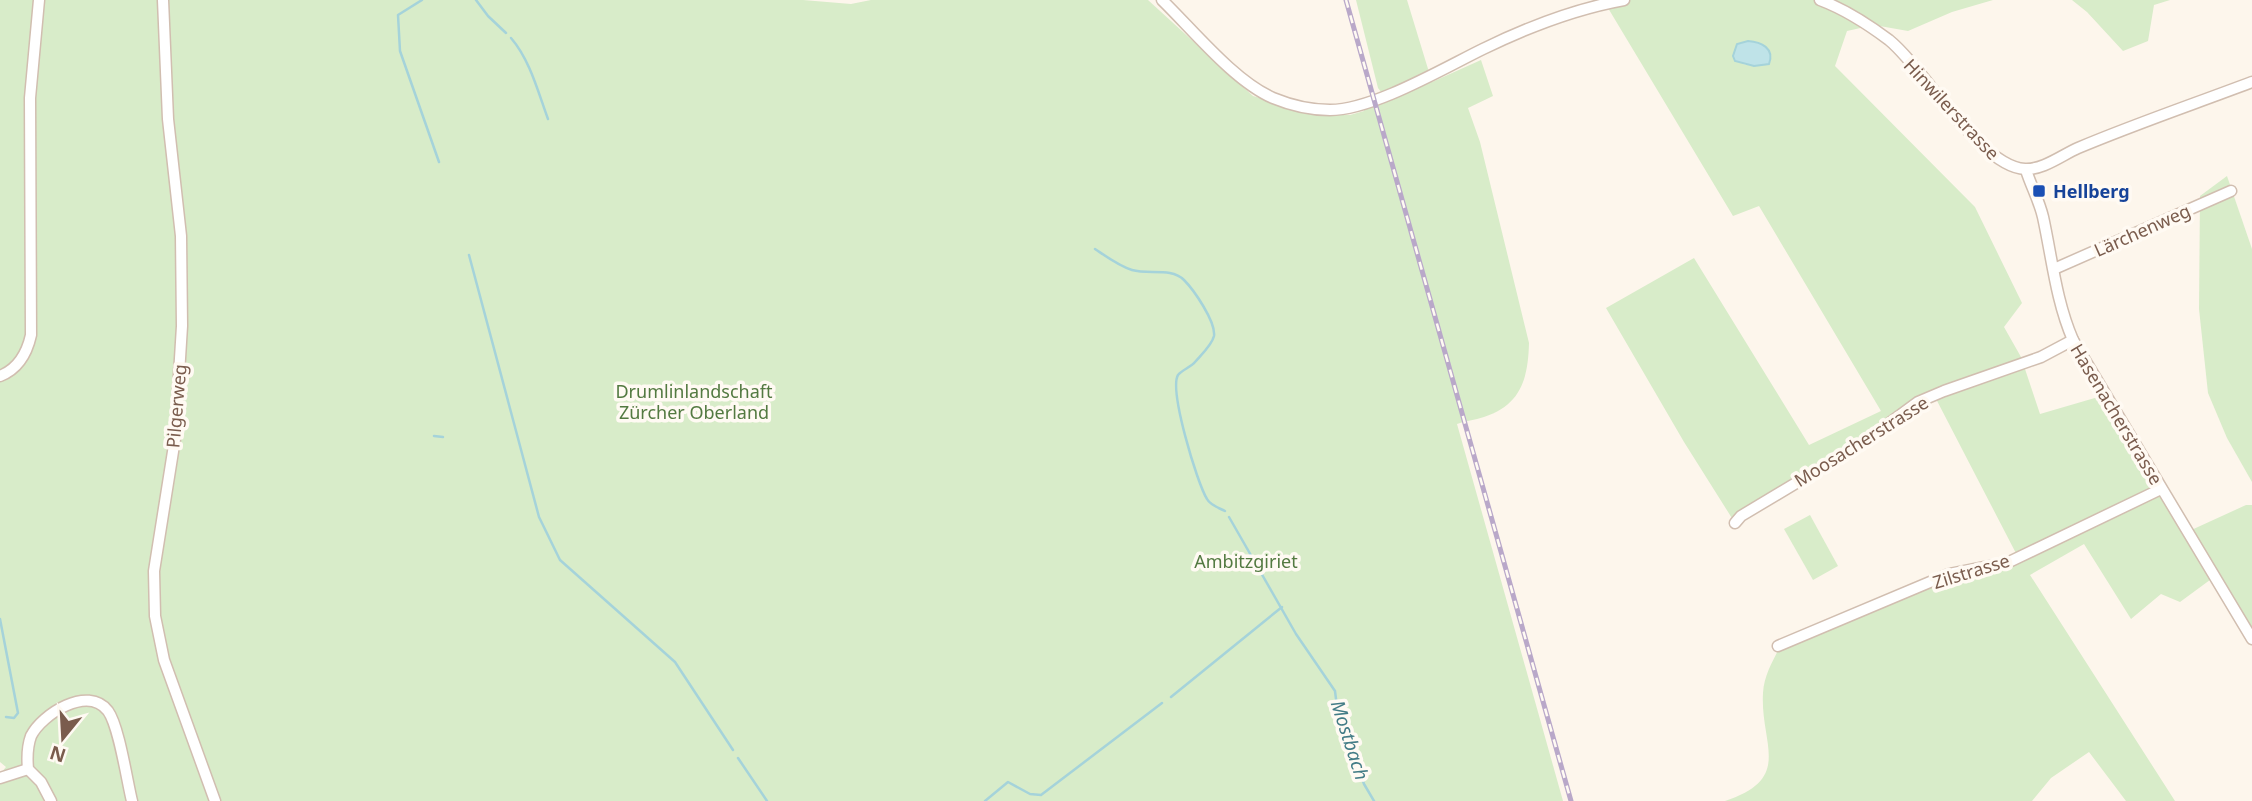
<svg xmlns="http://www.w3.org/2000/svg" width="2252" height="801" viewBox="0 0 2252 801" font-family="'Noto Sans',sans-serif">
<rect width="100%" height="100%" fill="#fdf6ec"/>
<!-- green -->
<g fill="#d8ecc9" fill-rule="evenodd">
<path d="M0,0h803l48,4 20,-4h277l105,96 58,16 39,3 14,-4 1,-7 2,5 21,-8 -10,-13 -22,-88h51l25,82 49,-22 12,36 -25,12 12,34 49,201c-1,36 -8,62 -45,74 -9,3 -19,4 -27,7l106,377h-1563v-27l6,-7 -6,-5z"/>
<path d="M1624,0h369l-41,12 -44,19 -34,-6 -27,6 -12,35 140,141 47,96 -18,24 17,30 19,57 65,-19 82,137 59,-27h6v135l-38,-63 -34,25 -19,-8 -30,25 -47,-75 -54,31 145,226h-49l-37,-49 -38,26 -19,23h-307c69,-23 35,-56 38,-108 1,-17 9,-31 17,-46l171,-69 69,-17 -86,-166 -199,128 -51,-81 -78,-134 88,-50 115,187 72,-34 -122,-205 -26,10 -128,-213zM1748,41c13,2 27,6 21,23l-15,2 -11,-2 -4,-21z"/>
<path d="M2072,0h98l-16,5 -6,36 -25,10 -36,-39z"/>
<path d="M2227,176l25,73v233l-25,-44 -19,-45 -9,-84 1,-113z"/>
<path d="M1810,515l28,51 -25,14 -29,-51z"/>
</g>
<!-- water -->
<path fill="#bfe3e8" stroke="#a5d3da" stroke-width="2" d="M1748,41c13,1 27,7 21,23l-15,2 -19,-5 -2,-5 4,-12z"/>
<g fill="none" stroke-linecap="round" stroke-linejoin="round">
<!-- stream -->
<g stroke="#a5d3da" stroke-width="2.5">
<path d="M422,0l-24,15 2,36 39,111"/>
<path d="M476,0l12,16 18,17"/>
<path d="M511,38c19,22 27,54 37,81"/>
<path d="M1095,249c12,8 24,17 37,21 17,5 39,-3 52,10 10,10 32,42 30,56 -2,9 -13,19 -19,26 -4,5 -13,8 -17,13 -9,15 19,108 29,124 3,6 12,9 18,12"/>
<path d="M469,255l70,262 21,43 115,102 58,88"/>
<path d="M434,436l9,1"/>
<path d="M1229,517l67,117 39,57 2,16 27,77 10,17"/>
<path d="M0,619l18,94 -4,5 -8,-1"/>
<path d="M1171,697l111,-90"/>
<path d="M738,758l29,43"/>
<path d="M985,801l23,-19 22,12 11,1 121,-92"/>
</g>
<!-- street casing -->
<g stroke="#d1beb0" stroke-width="13">
<g id="street">
<path d="M163,0l5,119 13,117 1,90 -7,113 -21,132 1,45 9,44 51,141"/>
<path d="M1162,0c31,30 72,81 111,98 17,7 39,12 57,12 43,0 114,-42 153,-61 45,-22 91,-40 141,-49"/>
<path d="M1820,0c24,9 49,25 69,40 36,29 91,127 136,129 18,1 37,-14 53,-21 57,-24 116,-44 174,-66"/>
<path d="M2026,170c5,16 13,30 17,47 9,41 13,84 30,123l179,299"/>
<path d="M2054,269l177,-78"/>
<path d="M0,376c18,-7 27,-23 31,-41l-1,-237 9,-98"/>
<path d="M1735,523l6,-7 120,-72 57,-42 26,-11 97,-34 32,-17"/>
<path d="M1778,646l171,-72 60,-12 152,-73"/>
<path d="M0,778l28,-9"/>
<path d="M51,801l-10,-19 -13,-13c-1,-11 -1,-22 3,-33 11,-22 57,-51 77,-25 11,15 19,70 24,90"/>
</g>
</g>
<!-- street -->
<use href="#street" stroke="#fff" stroke-width="10"/>
<!-- rail casing -->
<g stroke="#b9a8c9" stroke-width="5">
<path id="rail" d="M1346,0l225,801"/>
</g>
<!-- rail -->
<use href="#rail" stroke="#fffaf3" stroke-width="2.5" stroke-dasharray="8" stroke-linecap="butt"/>
</g>
<!-- markers -->
<rect fill="#1a4fb4" stroke="#fffaf3" stroke-width="2.5" x="2032" y="184" width="14" height="14" rx="3.5"/>
<g text-anchor="middle" dominant-baseline="central" stroke-width="7" stroke-linejoin="round" paint-order="stroke">
<!-- street labels -->
<g font-size="18" fill="#7a5c4d" stroke="#fffaf3">
<text transform="translate(1952 109) rotate(47)">Hinwilerstrasse</text>
<text transform="translate(2142 230) rotate(-24)">Lärchenweg</text>
<text transform="translate(176 406) rotate(-85)">Pilgerweg</text>
<text transform="translate(2117 414) rotate(59)">Hasenacherstrasse</text>
<text transform="translate(1861 441) rotate(-32)">Moosacherstrasse</text>
<text transform="translate(1971 571) rotate(-17)">Zilstrasse</text>
</g>
<!-- transit labels -->
<g font-size="18" font-weight="bold" fill="#164399" stroke="#fffaf3" text-anchor="start">
<text x="2053" y="191">Hellberg</text>
</g>
<!-- park labels -->
<g font-size="18" fill="#537a41" stroke="#fffaf3">
<text x="694" y="391">Drumlinlandschaft<tspan x="694" dy="21">Zürcher Oberland</tspan></text>
<text x="1246" y="561">Ambitzgiriet</text>
</g>
<!-- water labels -->
<g font-size="19" font-style="italic" fill="#437c86" stroke="#fffaf3">
<text transform="translate(1350 740) rotate(72)">Mostbach</text>
</g>
</g>
<!-- north arrow -->
<g transform="translate(63 738) rotate(198)" stroke="#fffaf3" stroke-width="5" paint-order="stroke">
<path d="M0-5L12 26L0 18L-12 26Z" fill="#7a5c4d"/>
<text y="-10" font-size="19" font-weight="bold" text-anchor="middle" fill="#7a5c4d">N</text>
</g>
</svg>
